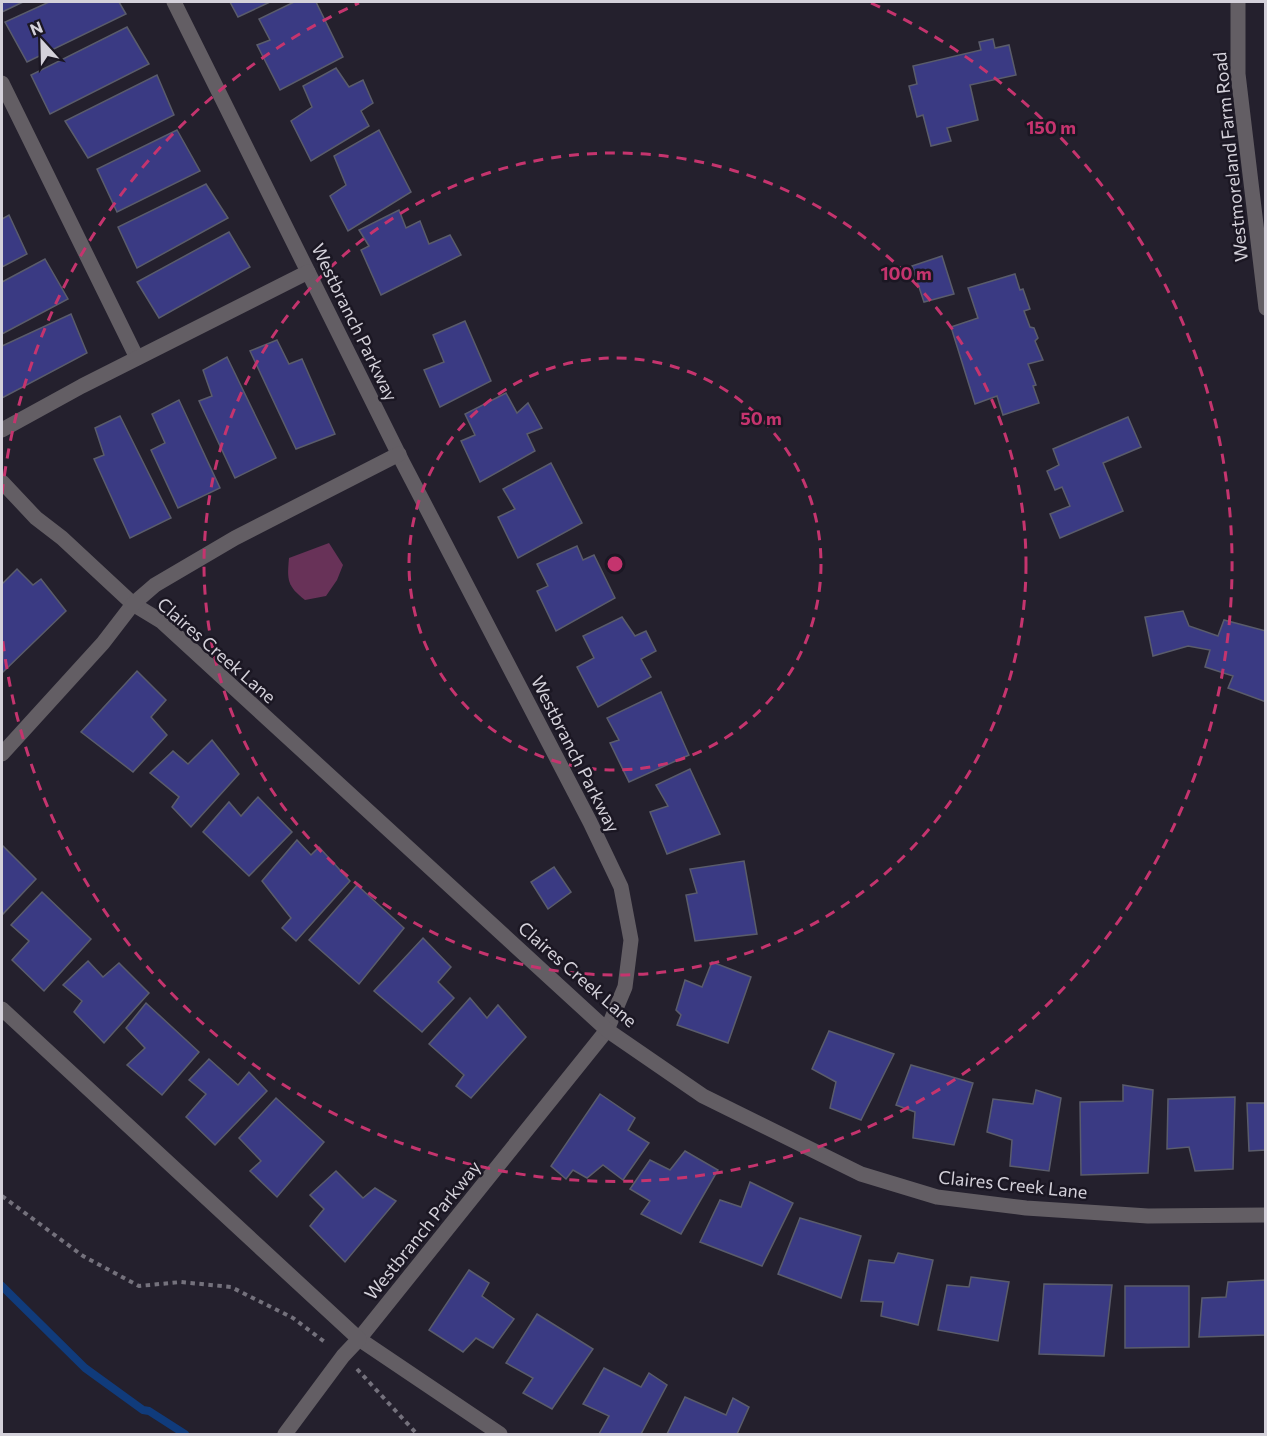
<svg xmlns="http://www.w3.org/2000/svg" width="1267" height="1436" viewBox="0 0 1267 1436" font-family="Commissioner,sans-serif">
<rect width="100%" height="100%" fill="#24202d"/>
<!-- green -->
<path fill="#683258" d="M329,543l14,22 -6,15 -11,16 -21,4c-18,-14 -18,-20 -16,-42z"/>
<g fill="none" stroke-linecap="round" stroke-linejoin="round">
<!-- stream -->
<path stroke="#103b7b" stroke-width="8" d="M2,1286l83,82 58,42 6,1 36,23"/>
</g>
<!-- building -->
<g fill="#3a3a83" stroke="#5a5c6b" stroke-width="1.5">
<path d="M2,2h21l-21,10z"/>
<path d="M49,2h70l7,12 -99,48 -22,-40z"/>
<path d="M230,2h40l-32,15z"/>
<path d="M294,2h22l27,55 -63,33 -23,-45 13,-5 -11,-21z"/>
<path d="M127,27l22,37 -99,50 -19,-39z"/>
<path d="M993,39l2,9 14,-3 7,30 -46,10 8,35 -31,8 4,13 -20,5 -8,-31 -6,2 -8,-31 8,-2 -4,-18 68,-16 -2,-8z"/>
<path d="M336,68l13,19 14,-7 10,23 -12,8 8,15 -58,35 -20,-40 21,-14 -9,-21z"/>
<path d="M157,75l17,40 -86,43 -23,-37z"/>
<path d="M177,130l23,41 -83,41 -20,-43z"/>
<path d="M379,130l32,62 -63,39 -18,-35 16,-11 -12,-29z"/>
<path d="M206,184l22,34 -91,50 -19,-41z"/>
<path d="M399,210l7,18 14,-7 9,23 21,-9 11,20 -80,40 -20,-45 8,-4 -10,-16z"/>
<path d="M9,215l18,39 -25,13v-48z"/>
<path d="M229,232l21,35 -91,51 -22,-36z"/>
<path d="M942,256l12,38 -30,8 -12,-36z"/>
<path d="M45,259l23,40 -66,35v-52z"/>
<path d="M1015,274l5,16 3,-1 7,20 -6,2 6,16 4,1 4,10 -3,3 8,19 -15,4 8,21 -3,1 6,17 -36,12 -6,-19 -22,8 -24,-77 27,-9 -10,-30z"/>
<path d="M71,314l16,39 -85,45v-52z"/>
<path d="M465,321l26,60 -51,26 -16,-37 20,-8 -11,-27z"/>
<path d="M277,340l12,24 13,-5 33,75 -39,15 -46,-98z"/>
<path d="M227,357l49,101 -41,20 -36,-77 13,-5 -9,-26z"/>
<path d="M506,393l11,20 11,-10 14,25 -15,6 8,17 -55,31 -19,-41 14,-6 -10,-21z"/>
<path d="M179,400l41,88 -42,20 -27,-58 14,-7 -13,-29z"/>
<path d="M120,416l51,102 -41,20 -36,-79 10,-4 -9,-27z"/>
<path d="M1128,417l13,30 -38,16 20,48 -63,27 -10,-24 20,-8 -8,-19 -7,3 -8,-19 12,-6 -6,-16z"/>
<path d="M551,463l31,60 -64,35 -20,-41 17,-8 -12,-20z"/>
<path d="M577,546l6,14 11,-5 21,43 -59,33 -19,-40 11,-5 -11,-22z"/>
<path d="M17,569l16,16 8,-6 25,32 -63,61 -1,-1 1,-22 -1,-2v-63z"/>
<path d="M1183,611l6,15 29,10 6,-16 42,11v71l-38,-14 5,-12 -28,-9 5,-17 -22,-4 -35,10 -8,-39z"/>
<path d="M622,617l13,19 11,-5 10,20 -15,8 10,18 -53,30 -21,-40 17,-9 -11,-22z"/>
<path d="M137,671l29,29 -15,17 16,18 -34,37 -52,-40z"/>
<path d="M661,692l28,63 -60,27 -19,-39 9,-3 -12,-22z"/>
<path d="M212,740l27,34 -48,53 -19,-20 7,-10 -29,-24 23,-22 15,13z"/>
<path d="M690,769l30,65 -53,20 -17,-42 18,-6 -12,-21z"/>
<path d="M258,797l34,35 -43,44 -46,-44 26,-30 12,14z"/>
<path d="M297,840l14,15 8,-8 31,34 -54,60 -14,-13 9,-10 -29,-37z"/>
<path d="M2,845l34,34 -34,36z"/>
<path d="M744,861l13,73 -62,7 -9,-46 11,-2 -7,-24z"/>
<path d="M554,867l17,25 -23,17 -17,-27z"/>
<path d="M357,885l47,43 -45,56 -50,-44z"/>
<path d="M42,892l49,47 -47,52 -32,-31 17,-19 -18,-16z"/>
<path d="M423,938l28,29 -13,15 16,16 -32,34 -48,-41z"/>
<path d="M88,961l15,16 16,-14 30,30 -45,50 -30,-31 8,-11 -19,-16z"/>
<path d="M712,962l39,15 -23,66 -51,-18 4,-10 -5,-5 9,-30 17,7z"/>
<path d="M470,998l17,20 11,-13 28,32 -55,61 -15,-12 8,-11 -35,-31z"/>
<path d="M146,1003l53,49 -37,43 -35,-30 18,-17 -19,-20z"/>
<path d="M829,1031l65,23 -33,66 -31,-12 6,-26 -24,-13z"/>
<path d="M209,1059l29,26 11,-13 18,19 -52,54 -29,-28 20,-23 -17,-14z"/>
<path d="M911,1065l62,18 -19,62 -41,-7 2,-26 -19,-7z"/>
<path d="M1123,1085l30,5 -5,83 -67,2 -1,-73 43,-1z"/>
<path d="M1036,1090l25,8 -12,73 -39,-5 2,-26 -25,-8 6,-33 40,5z"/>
<path d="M600,1094l35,24 -7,12 21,13 -26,37 -20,-15 -16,13 -14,-8 -7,9 -15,-13z"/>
<path d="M1235,1097l-2,72 -38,2 -6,-24 -22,2 1,-50z"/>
<path d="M276,1098l48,44 -47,55 -27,-26 11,-10 -22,-23z"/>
<path d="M1247,1103h19v47l-17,1z"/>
<path d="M685,1151l33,19 -37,64 -40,-20 9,-13 -20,-12 20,-29 20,10z"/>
<path d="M336,1171l27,27 12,-10 21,13 -51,61 -35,-36 14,-17 -14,-14z"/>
<path d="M750,1182l43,21 -31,63 -62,-24 20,-42 21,7z"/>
<path d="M800,1218l61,18 -20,62 -63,-24z"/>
<path d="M898,1253l35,7 -15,65 -37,-9 2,-14 -22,-1 8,-41 25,3z"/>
<path d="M469,1270l20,13 -7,13 32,23 -21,29 -17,-10 -13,14 -34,-22z"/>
<path d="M971,1277l38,5 -11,59 -60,-11 9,-45 22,2z"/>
<path d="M1266,1280v55l-67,2 3,-39 24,-1 2,-15z"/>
<path d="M1044,1284l68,1 -8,71 -65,-2z"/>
<path d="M1125,1286h64v61l-64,1z"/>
<path d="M537,1314l56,35 -41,60 -29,-16 10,-15 -27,-15z"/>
<path d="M604,1368l37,19 8,-14 18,12 -26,49h-42l10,-18 -26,-12z"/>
<path d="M685,1397l41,18 7,-17 16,9 -12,27h-70z"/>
</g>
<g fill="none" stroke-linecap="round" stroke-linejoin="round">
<!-- path -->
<g stroke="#74717c" stroke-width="4" stroke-dasharray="4.5 4.5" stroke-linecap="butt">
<path d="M2,1196l81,60 56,30 42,-4 50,5 62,31 33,25"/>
<path d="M357,1369l60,65"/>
</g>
<!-- minor -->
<g stroke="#635e64" stroke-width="15">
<path d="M174,2l229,461 187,359 31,65 10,53 -6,47 -18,43 -248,309 141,95"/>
<path d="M1238,2v72l28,234"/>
<path d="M2,83l135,275"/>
<path d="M2,430l80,-44 226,-114"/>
<path d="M2,482l34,36 26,20 71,66 28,17 446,409 96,66 158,78 76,23 89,11 122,8 118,-1"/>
<path d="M2,754l101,-111 30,-39 22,-19 80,-47 164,-84"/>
<path d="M2,1009l357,330 -16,17 -58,78"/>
</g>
</g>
<!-- distance rings -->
<g fill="none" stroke="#c5346e" stroke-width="3" stroke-dasharray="10 8">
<circle cx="615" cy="564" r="206"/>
<circle cx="615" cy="564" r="411"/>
<path d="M2 494A617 617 0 0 1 359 3M871 3A617 617 0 1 1 2 634"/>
</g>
<g text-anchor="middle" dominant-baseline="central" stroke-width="5" stroke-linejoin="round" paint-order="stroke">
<!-- street labels -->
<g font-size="18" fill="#d4d1da" stroke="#1b1723">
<text transform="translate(1230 157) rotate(-96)">Westmoreland Farm Road</text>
<text transform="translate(355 322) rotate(64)">Westbranch Parkway</text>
<text transform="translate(217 650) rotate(41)">Claires Creek Lane</text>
<text transform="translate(576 754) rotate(63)">Westbranch Parkway</text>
<text transform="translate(578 974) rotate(41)">Claires Creek Lane</text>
<text transform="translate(1013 1184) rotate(6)">Claires Creek Lane</text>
<text transform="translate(422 1230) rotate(-51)">Westbranch Parkway</text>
</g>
</g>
<circle cx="615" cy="564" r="9" fill="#c5346e" stroke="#1b1723" stroke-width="3"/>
<g font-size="18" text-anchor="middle" font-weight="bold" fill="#c5346e" stroke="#1b1723" stroke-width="5" stroke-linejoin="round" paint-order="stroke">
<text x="1051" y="134">150 m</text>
<text x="906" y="280">100 m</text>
<text x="761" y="425">50 m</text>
</g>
<!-- border -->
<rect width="1267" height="1436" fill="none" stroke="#d4d1da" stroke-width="6"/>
<!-- north arrow -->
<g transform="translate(42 42) rotate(338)" stroke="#1b1723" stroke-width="4.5" paint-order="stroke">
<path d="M0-4.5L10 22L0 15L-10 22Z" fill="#d4d1da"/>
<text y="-9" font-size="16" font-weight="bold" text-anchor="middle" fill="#d4d1da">N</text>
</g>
</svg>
